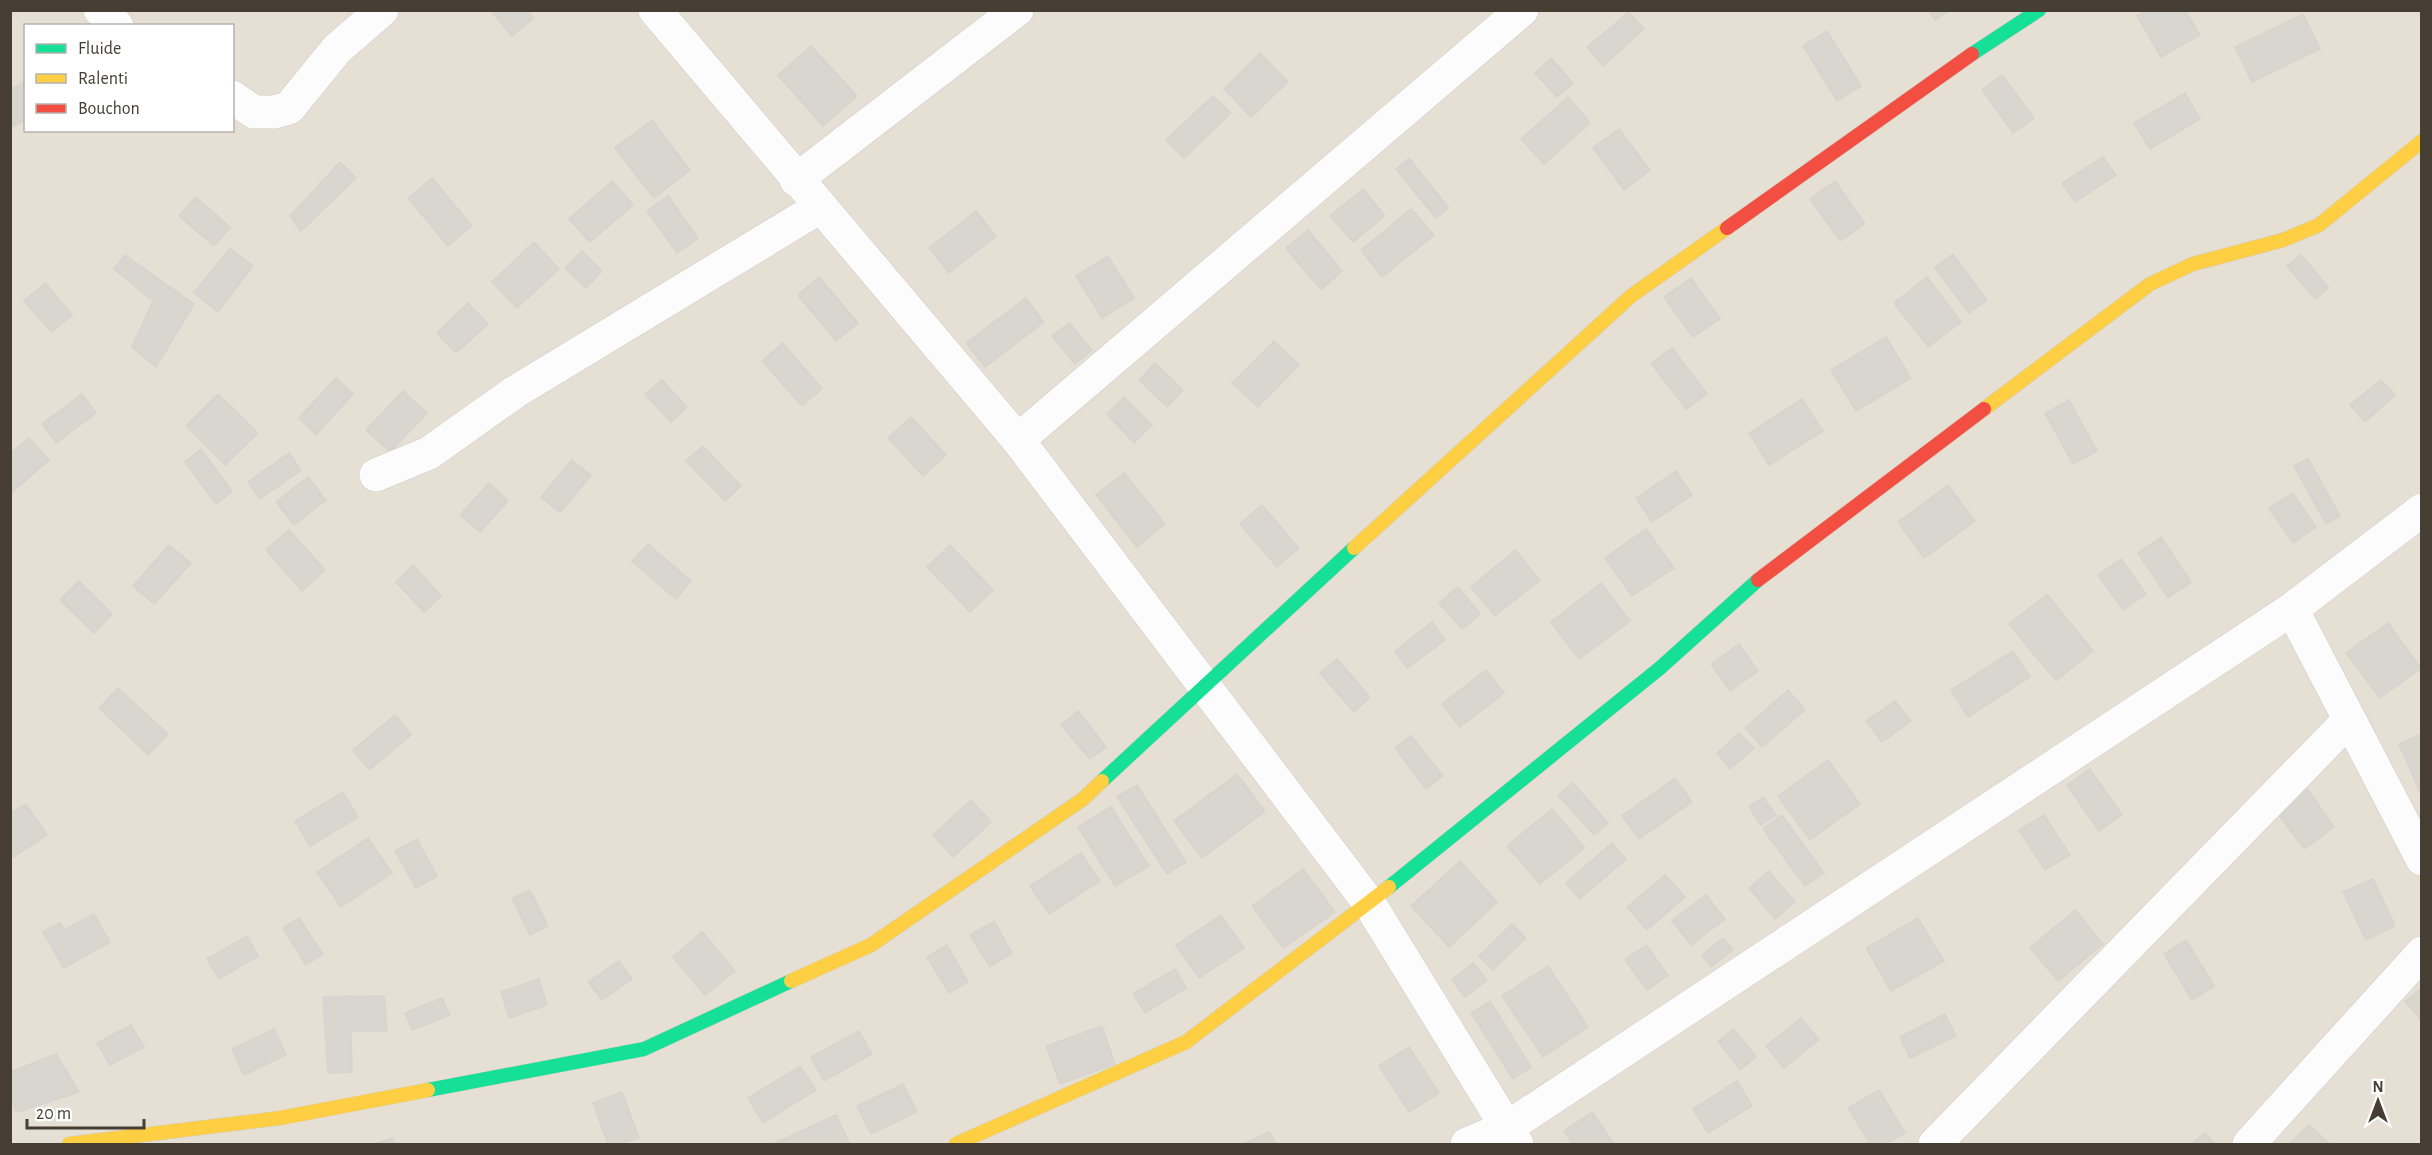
<svg xmlns="http://www.w3.org/2000/svg" width="2432" height="1155" viewBox="0 0 2432 1155" font-family="'Alegreya Sans',sans-serif">
<rect width="100%" height="100%" fill="#f0ede8"/>
<!-- residential -->
<path fill="#e5dfd4" fill-rule="evenodd" d="M11,11h2410v1133h-2410zM26,26h206v104h-206z"/>
<!-- building -->
<g fill="#d9d6d0" stroke="#d8d4cd" stroke-width="1.5">
<path d="M490,10h37l7,8 -22,18z"/>
<path d="M1928,10h22l-15,10z"/>
<path d="M2147,10h38l15,25 -39,22 -24,-41z"/>
<path d="M1629,12l15,17 -41,37 -16,-19z"/>
<path d="M2303,14l17,35 -68,33 -17,-35z"/>
<path d="M1827,31l34,55 -24,15 -34,-55z"/>
<path d="M811,46l46,50 -34,30 -45,-51z"/>
<path d="M1260,53l28,29 -37,35 -27,-28z"/>
<path d="M1551,58l22,25 -16,14 -22,-24z"/>
<path d="M2002,75l32,43 -21,15 -31,-43z"/>
<path d="M26,81v38l-16,9v-38z"/>
<path d="M2185,93l15,26 -50,30 -16,-26z"/>
<path d="M1213,96l18,17 -47,45 -18,-18z"/>
<path d="M1568,97l22,26 -46,41 -23,-25z"/>
<path d="M652,120l38,50 -36,28 -39,-50z"/>
<path d="M1619,129l31,41 -26,20 -31,-42z"/>
<path d="M2103,157l13,18 -41,27 -13,-19z"/>
<path d="M1409,158l40,50 -13,10 -40,-49z"/>
<path d="M340,162l16,16 -55,53 -11,-15z"/>
<path d="M432,178l40,48 -24,20 -40,-48z"/>
<path d="M612,181l21,24 -43,37 -21,-23z"/>
<path d="M1835,181l30,43 -25,17 -30,-42z"/>
<path d="M1363,189l22,27 -32,26 -23,-26z"/>
<path d="M668,196l30,42 -21,15 -30,-42z"/>
<path d="M196,197l34,30 -16,19 -35,-30z"/>
<path d="M1411,209l23,26 -52,42 -21,-27z"/>
<path d="M976,211l20,25 -47,37 -20,-25z"/>
<path d="M1308,230l34,41 -21,19 -35,-42z"/>
<path d="M534,242l25,27 -42,39 -25,-26z"/>
<path d="M230,248l23,18 -35,46 -24,-19z"/>
<path d="M582,251l20,20 -16,17 -21,-20z"/>
<path d="M1953,254l34,46 -18,13 -34,-45z"/>
<path d="M125,255l69,49 -38,63 -24,-20 21,-46 -39,-32z"/>
<path d="M2301,255l28,33 -14,11 -28,-33z"/>
<path d="M1108,256l26,42 -32,20 -26,-42z"/>
<path d="M819,277l39,46 -22,18 -38,-46z"/>
<path d="M1927,277l34,45 -33,25 -34,-44z"/>
<path d="M1691,278l29,41 -27,18 -29,-40z"/>
<path d="M45,283l27,32 -21,17 -27,-31z"/>
<path d="M1026,298l18,24 -59,45 -19,-24z"/>
<path d="M468,303l20,21 -32,29 -19,-20z"/>
<path d="M1069,323l23,27 -17,14 -23,-28z"/>
<path d="M1886,337l25,41 -55,33 -25,-41z"/>
<path d="M1274,341l25,24 -41,42 -26,-24z"/>
<path d="M783,343l39,46 -20,17 -40,-45z"/>
<path d="M1672,348l35,46 -21,15 -35,-46z"/>
<path d="M1155,363l28,27 -16,17 -28,-27z"/>
<path d="M336,378l17,16 -37,41 -17,-17z"/>
<path d="M662,380l25,27 -16,15 -26,-28z"/>
<path d="M2381,380l14,15 -30,27 -15,-17z"/>
<path d="M403,391l24,22 -37,39 -24,-22z"/>
<path d="M82,394l14,19 -40,30 -14,-19z"/>
<path d="M218,394l40,39 -33,32 -39,-39z"/>
<path d="M1124,397l28,28 -18,18 -27,-29z"/>
<path d="M1802,399l21,32 -54,34 -20,-32z"/>
<path d="M2069,400l28,51 -24,13 -28,-51z"/>
<path d="M911,417l35,38 -23,21 -35,-38z"/>
<path d="M29,438l20,22 -39,34v-40z"/>
<path d="M703,446l38,40 -16,15 -39,-40z"/>
<path d="M201,449l31,42 -16,13 -31,-42z"/>
<path d="M289,453l12,17 -41,29 -12,-17z"/>
<path d="M2308,458l32,58 -14,8 -32,-58z"/>
<path d="M572,460l19,15 -31,38 -19,-16z"/>
<path d="M1676,471l16,24 -40,27 -16,-24z"/>
<path d="M1124,473l41,51 -28,23 -41,-52z"/>
<path d="M308,477l18,23 -32,25 -18,-23z"/>
<path d="M489,483l19,18 -28,31 -20,-17z"/>
<path d="M1948,485l27,36 -51,37 -26,-36z"/>
<path d="M2293,493l23,34 -23,16 -24,-35z"/>
<path d="M1262,505l37,43 -22,19 -37,-43z"/>
<path d="M1646,529l28,39 -42,28 -27,-38z"/>
<path d="M289,530l36,40 -23,21 -36,-41z"/>
<path d="M2161,537l30,45 -23,16 -30,-45z"/>
<path d="M648,544l43,37 -15,18 -44,-38z"/>
<path d="M169,545l22,18 -37,41 -21,-18z"/>
<path d="M950,545l43,45 -23,22 -43,-45z"/>
<path d="M1515,550l25,30 -45,36 -24,-29z"/>
<path d="M2121,559l25,35 -23,16 -25,-35z"/>
<path d="M413,565l28,31 -17,16 -28,-30z"/>
<path d="M79,581l33,33 -18,19 -34,-33z"/>
<path d="M1601,583l29,38 -51,38 -28,-37z"/>
<path d="M1458,587l22,27 -18,15 -23,-26z"/>
<path d="M2047,594l46,57 -37,30 -47,-57z"/>
<path d="M1432,622l13,18 -38,28 -12,-17z"/>
<path d="M2388,623l33,45 -41,30 -34,-45z"/>
<path d="M1739,644l19,27 -28,20 -19,-27z"/>
<path d="M2013,651l17,26 -62,40 -17,-27z"/>
<path d="M1337,659l33,38 -16,15 -34,-39z"/>
<path d="M1486,670l18,23 -44,34 -18,-23z"/>
<path d="M118,688l50,46 -20,21 -49,-47z"/>
<path d="M1788,690l17,20 -43,37 -17,-19z"/>
<path d="M1895,701l16,20 -29,21 -16,-21z"/>
<path d="M1078,711l28,36 -16,12 -29,-34z"/>
<path d="M395,715l16,20 -42,35 -16,-20z"/>
<path d="M1739,733l15,15 -24,21 -13,-16z"/>
<path d="M2422,734v55l-3,1 -20,-46z"/>
<path d="M1411,736l32,40 -17,13 -31,-41z"/>
<path d="M1828,760l32,44 -50,36 -32,-44z"/>
<path d="M2090,769l32,46 -23,16 -32,-46z"/>
<path d="M1237,774l28,37 -63,47 -28,-37z"/>
<path d="M1675,778l17,24 -53,37 -17,-23z"/>
<path d="M1573,783l35,40 -14,12 -36,-40z"/>
<path d="M1137,785l49,77 -19,12 -50,-77z"/>
<path d="M2306,787l28,40 -30,22 -29,-39z"/>
<path d="M343,792l15,25 -48,29 -15,-25z"/>
<path d="M1763,797l13,18 -15,10 -12,-18z"/>
<path d="M971,800l20,22 -38,35 -20,-22z"/>
<path d="M26,804l21,31 -37,24v-45z"/>
<path d="M1111,807l38,59 -34,20 -37,-59z"/>
<path d="M1552,809l33,39 -45,36 -33,-38z"/>
<path d="M1782,815l42,58 -19,13 -42,-57z"/>
<path d="M2044,815l26,40 -25,15 -26,-40z"/>
<path d="M368,838l24,35 -51,34 -24,-35z"/>
<path d="M417,839l20,37 -21,12 -21,-37z"/>
<path d="M1612,843l14,16 -46,40 -14,-16z"/>
<path d="M1081,853l19,28 -51,33 -19,-28z"/>
<path d="M1460,861l37,41 -48,45 -38,-41z"/>
<path d="M1303,869l32,43 -52,36 -31,-42z"/>
<path d="M1769,871l26,31 -20,17 -26,-31z"/>
<path d="M1665,875l20,22 -38,33 -20,-23z"/>
<path d="M2373,879l22,47 -29,14 -23,-48z"/>
<path d="M530,890l18,36 -18,9 -18,-37z"/>
<path d="M1706,895l19,24 -34,26 -19,-24z"/>
<path d="M2075,910l28,34 -45,37 -28,-33z"/>
<path d="M94,914l16,28 -46,26 -21,-36 17,-9 4,7z"/>
<path d="M1221,915l23,33 -45,30 -23,-33z"/>
<path d="M299,918l24,36 -17,11 -23,-37z"/>
<path d="M1918,918l26,43 -53,30 -25,-43z"/>
<path d="M994,921l18,32 -22,14 -20,-32z"/>
<path d="M1512,924l14,14 -33,32 -14,-14z"/>
<path d="M702,932l33,39 -30,24 -32,-38z"/>
<path d="M247,936l11,20 -39,23 -12,-20z"/>
<path d="M1723,938l10,12 -22,17 -9,-12z"/>
<path d="M2186,940l28,46 -22,14 -28,-46z"/>
<path d="M947,945l21,37 -19,11 -22,-36z"/>
<path d="M1646,945l22,30 -21,15 -22,-30z"/>
<path d="M619,961l13,18 -30,21 -14,-18z"/>
<path d="M1473,963l14,17 -22,17 -13,-17z"/>
<path d="M1548,966l40,61 -45,30 -41,-61z"/>
<path d="M1175,969l11,19 -41,25 -12,-19z"/>
<path d="M539,979l8,26 -38,13 -8,-26z"/>
<path d="M2422,988v33l-17,-20z"/>
<path d="M384,996l3,35h-36l1,41 -24,1 -5,-76z"/>
<path d="M442,998l8,17 -38,15 -7,-17z"/>
<path d="M1490,1001l41,66 -18,12 -42,-66z"/>
<path d="M1945,1014l11,22 -46,22 -10,-21z"/>
<path d="M1801,1018l18,22 -35,28 -18,-22z"/>
<path d="M131,1025l13,22 -34,18 -13,-22z"/>
<path d="M1102,1026l13,38 -55,20 -14,-38z"/>
<path d="M274,1029l12,26 -42,20 -12,-26z"/>
<path d="M1734,1029l22,28 -16,13 -22,-29z"/>
<path d="M859,1031l13,23 -48,27 -13,-24z"/>
<path d="M1409,1047l30,46 -30,19 -30,-46z"/>
<path d="M56,1054l23,38 -62,20 -7,-13v-27z"/>
<path d="M800,1066l16,24 -53,33 -15,-25z"/>
<path d="M1737,1081l15,25 -44,27 -15,-24z"/>
<path d="M903,1084l14,28 -46,22 -14,-28z"/>
<path d="M1879,1090l26,43 -20,11h-15l-22,-36z"/>
<path d="M622,1092l17,46 -20,6h-11l-15,-41z"/>
<path d="M1592,1112l22,32h-41l-9,-13z"/>
<path d="M836,1115l14,29h-77z"/>
<path d="M2309,1125l21,19h-40z"/>
<path d="M1269,1132l7,12h-33z"/>
<path d="M2205,1133l10,11h-24z"/>
<path d="M392,1138l3,6h-21z"/>
</g>
<g fill="none" stroke-linecap="round" stroke-linejoin="round">
<!-- street casing -->
<g stroke="#cecbc5" stroke-width="34">
<g id="street">
<path d="M100,10l17,16"/>
<path d="M655,10l363,430 351,463 148,241"/>
<path d="M232,97l22,15h20l15,-4 48,-59 45,-39"/>
<path d="M796,180l221,-170"/>
<path d="M1018,440l504,-430"/>
<path d="M376,475l53,-22 86,-61 305,-185"/>
<path d="M2292,609l130,250"/>
<path d="M1467,1144l41,-17 784,-518 130,-99"/>
<path d="M1935,1144l414,-424"/>
<path d="M2249,1144l173,-191"/>
</g>
</g>
<!-- fast casing -->
<g stroke="#d1ccbf" stroke-width="15">
<g id="fast">
<path d="M1972,54l67,-44"/>
<path d="M1102,781l252,-233"/>
<path d="M1389,887l271,-219 98,-88"/>
<path d="M428,1090l216,-41 147,-68"/>
</g>
</g>
<!-- slow casing -->
<g stroke="#d1ccbf" stroke-width="15">
<g id="slow">
<path d="M1984,409l166,-125 43,-20 90,-24 36,-15 103,-84"/>
<path d="M1354,548l277,-252 96,-68"/>
<path d="M791,981l80,-36 212,-146 19,-18"/>
<path d="M69,1144l211,-26 148,-28"/>
<path d="M956,1144l230,-102 203,-155"/>
</g>
</g>
<!-- jam casing -->
<g stroke="#d1ccbf" stroke-width="15">
<g id="jam">
<path d="M1727,228l245,-174"/>
<path d="M1758,580l226,-171"/>
</g>
</g>
<!-- street -->
<use href="#street" stroke="#fdfcfc" stroke-width="33"/>
<!-- fast -->
<use href="#fast" stroke="#16e098" stroke-width="14"/>
<!-- slow -->
<use href="#slow" stroke="#ffcf43" stroke-width="14"/>
<!-- jam -->
<use href="#jam" stroke="#f24e42" stroke-width="14"/>
</g>
<!-- border -->
<rect width="2432" height="1155" fill="none" stroke="#463e33" stroke-width="24"/>
<!-- legend -->
<rect x="24" y="24" width="210" height="108" fill="#ffffff" stroke="#b5b2ad" stroke-width="1.5"/>
<rect x="36" y="44" width="30" height="9" fill="#16e098" stroke="#b5b2ad" stroke-width="1.5"/>
<text x="78" y="54" font-size="18" fill="#463e33">Fluide</text>
<rect x="36" y="74" width="30" height="9" fill="#ffcf43" stroke="#b5b2ad" stroke-width="1.5"/>
<text x="78" y="84" font-size="18" fill="#463e33">Ralenti</text>
<rect x="36" y="104" width="30" height="9" fill="#f24e42" stroke="#b5b2ad" stroke-width="1.5"/>
<text x="78" y="114" font-size="18" fill="#463e33">Bouchon</text>
<!-- north arrow -->
<g transform="translate(2378 1101)" stroke="#ffffff" stroke-width="4.5" paint-order="stroke">
<path d="M0-4.5L10 22L0 15L-10 22Z" fill="#463e33"/>
<text y="-9" font-size="16" font-weight="bold" text-anchor="middle" fill="#463e33">N</text>
</g>
<!-- scale -->
<path d="M27 1119v9h117v-9" fill="none" stroke="#463e33" stroke-width="3"/>
<text x="36" y="1119" font-size="18" fill="#463e33" stroke="#ffffff" stroke-width="4.5" paint-order="stroke">20 m</text>
</svg>
